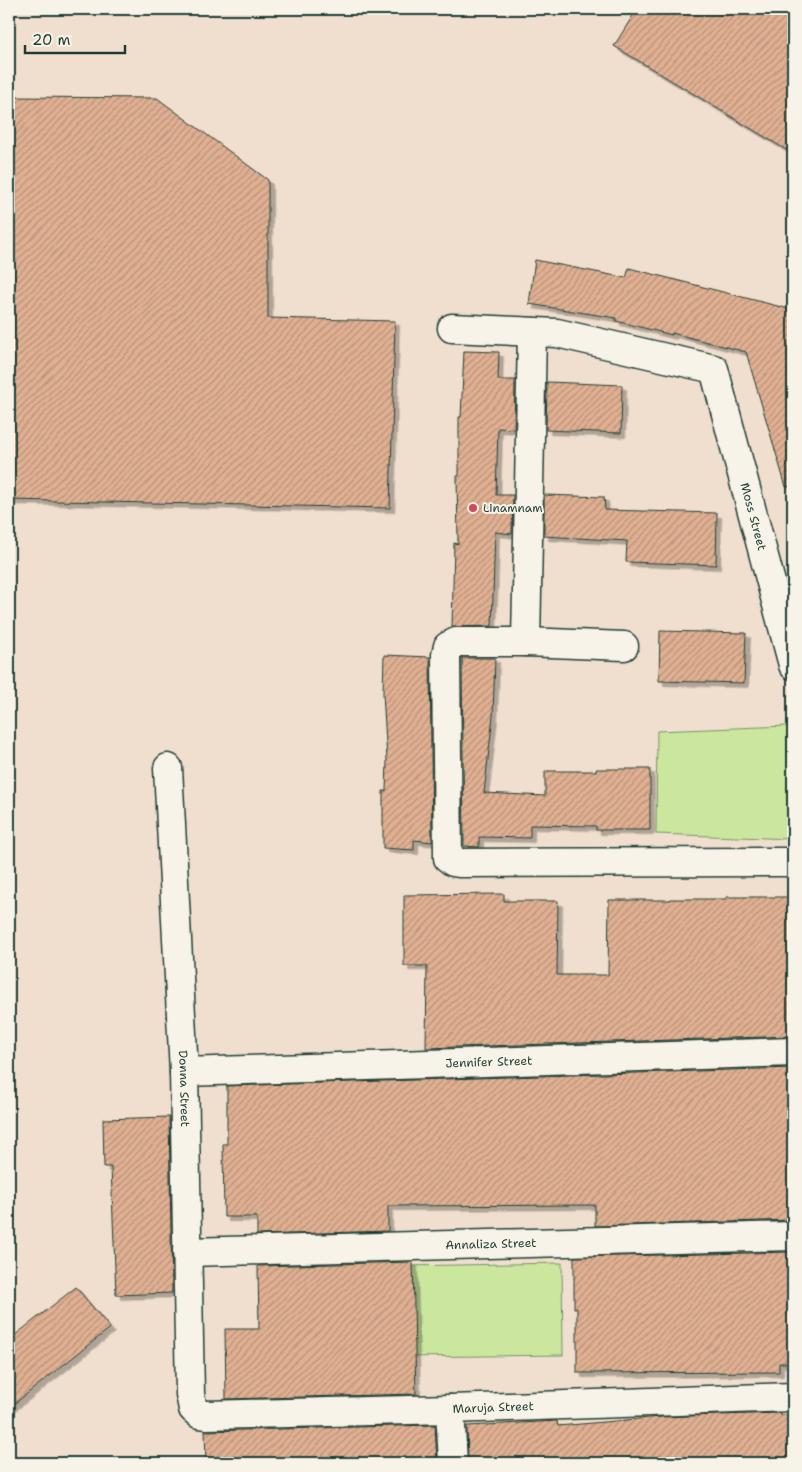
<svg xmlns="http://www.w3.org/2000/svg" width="802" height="1472" viewBox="0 0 802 1472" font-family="'Shantell Sans',sans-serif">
<defs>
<pattern id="building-hatch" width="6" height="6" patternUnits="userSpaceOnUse" patternTransform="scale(1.25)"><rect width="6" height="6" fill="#e1b092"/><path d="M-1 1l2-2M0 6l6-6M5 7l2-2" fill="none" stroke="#b69078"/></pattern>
<filter id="shadow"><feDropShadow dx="4.5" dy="4.5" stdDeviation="0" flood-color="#0004"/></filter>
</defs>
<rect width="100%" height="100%" fill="#f0dfce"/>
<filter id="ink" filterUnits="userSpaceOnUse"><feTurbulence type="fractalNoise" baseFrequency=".02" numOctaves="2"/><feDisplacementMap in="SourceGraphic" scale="10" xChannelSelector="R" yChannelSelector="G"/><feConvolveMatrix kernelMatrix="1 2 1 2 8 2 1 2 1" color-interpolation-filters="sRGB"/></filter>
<g filter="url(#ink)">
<!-- pitch -->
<g fill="#cbe79e" stroke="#759269">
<path d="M788,726l5,21v92l-137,-5 1,-103z"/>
<path d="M562,1263l1,92 -156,2 -1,-91z"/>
</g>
<!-- building -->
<g fill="url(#building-hatch)" stroke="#1f3d34" filter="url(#shadow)">
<path d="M637,9h156v145l-179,-108z"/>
<path d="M9,97l148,1 111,82v138l127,3 -5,187 -381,-8z"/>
<path d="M535,260l91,18 3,-10 164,42v176l-7,1 -40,-135 -74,-19v2l-56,-14v-3l-87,-14z"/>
<path d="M464,351l35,1 -1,28h17l-1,49 -16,-1 -2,67h17l-1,39 -17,-2 -3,94 -40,1 2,-84 4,1 -1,-68h2v-59h2z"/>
<path d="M547,382l75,3 -1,48 -75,-3z"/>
<path d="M544,495l60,2 1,13 112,3 -1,52 -90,-3 1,-21 -83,-5z"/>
<path d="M660,631l86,2 -2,50 -85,-2z"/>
<path d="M384,655l46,2 2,185 -18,-2v10l-31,-2v-57h3l1,-31 -4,-67z"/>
<path d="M462,658h33l-2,58 -9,77 61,3v-25h51v-2h54v61h-54v-4l-66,-1v13l-51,-1v10l-15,-1z"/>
<path d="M504,894v7h54l-1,74h51l1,-75h61v-1h56v-2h67v139l-367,12 1,-82h-23v-71z"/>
<path d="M793,1068v152l-198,6v-21l-207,1v25l-131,4v-18h-33l-1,-73h4v-58z"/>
<path d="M169,1117l3,176 -56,2 -5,-128h-7l-1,-48z"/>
<path d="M793,1252v111h-14v9l-202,1v-65h-3v-51z"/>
<path d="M413,1262l3,132 -190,5 -1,-70h34l-1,-63z"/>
<path d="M76,1287l34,41 -101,80v-68z"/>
<path d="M780,1413v2h13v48h-325l-1,-37 90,-5 1,5 103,-9z"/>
<path d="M435,1425l2,38h-231l-1,-32z"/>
</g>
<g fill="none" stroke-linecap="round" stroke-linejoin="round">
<!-- minor casing -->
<g stroke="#1f3d34" stroke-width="31">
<g id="minor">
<path id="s1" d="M452,328l105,5 157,36 79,296"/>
<path d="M526,642l6,-310"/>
<path d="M624,646l-98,-4h-70l-8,4 -2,9 2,203 5,4 6,1 334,-1"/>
<path id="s2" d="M168,768l16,304 6,322 3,15 6,5 7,1 244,-6 343,-12"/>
<path id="s3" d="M184,1072l609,-20"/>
<path id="s4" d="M187,1252l606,-16"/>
<path d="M450,1409l3,54"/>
</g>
</g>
<!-- minor -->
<use href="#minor" stroke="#f7f3e8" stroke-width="28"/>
</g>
</g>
<!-- markers -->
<circle fill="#d1495b" stroke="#f7f3e8" stroke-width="2" cx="473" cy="508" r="5"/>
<g text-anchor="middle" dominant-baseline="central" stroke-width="4" stroke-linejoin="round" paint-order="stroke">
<!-- poi labels -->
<g font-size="12" fill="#1f3d34" stroke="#f7f3e8" text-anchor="start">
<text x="483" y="508">Linamnam</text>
</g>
<!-- street labels -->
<g font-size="12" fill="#1f3d34" stroke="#f7f3e8">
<text stroke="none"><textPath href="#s1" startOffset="419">Moss Street</textPath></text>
<text stroke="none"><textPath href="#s3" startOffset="305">Jennifer Street</textPath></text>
<text stroke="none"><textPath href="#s2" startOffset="321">Donna Street</textPath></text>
<text stroke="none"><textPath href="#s4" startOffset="304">Annaliza Street</textPath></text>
<text stroke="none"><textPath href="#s2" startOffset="944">Maruja Street</textPath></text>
</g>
</g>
<!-- margin -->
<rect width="802" height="1472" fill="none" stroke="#f7f3e8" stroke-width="30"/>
<rect x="15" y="15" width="772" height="1442" fill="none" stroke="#1f3d34" stroke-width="2" filter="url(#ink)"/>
<!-- scale -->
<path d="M25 45v8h100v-8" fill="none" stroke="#1f3d34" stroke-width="2.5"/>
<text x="32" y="45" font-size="15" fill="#1f3d34" stroke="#f7f3e8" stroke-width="4" paint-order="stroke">20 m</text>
</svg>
